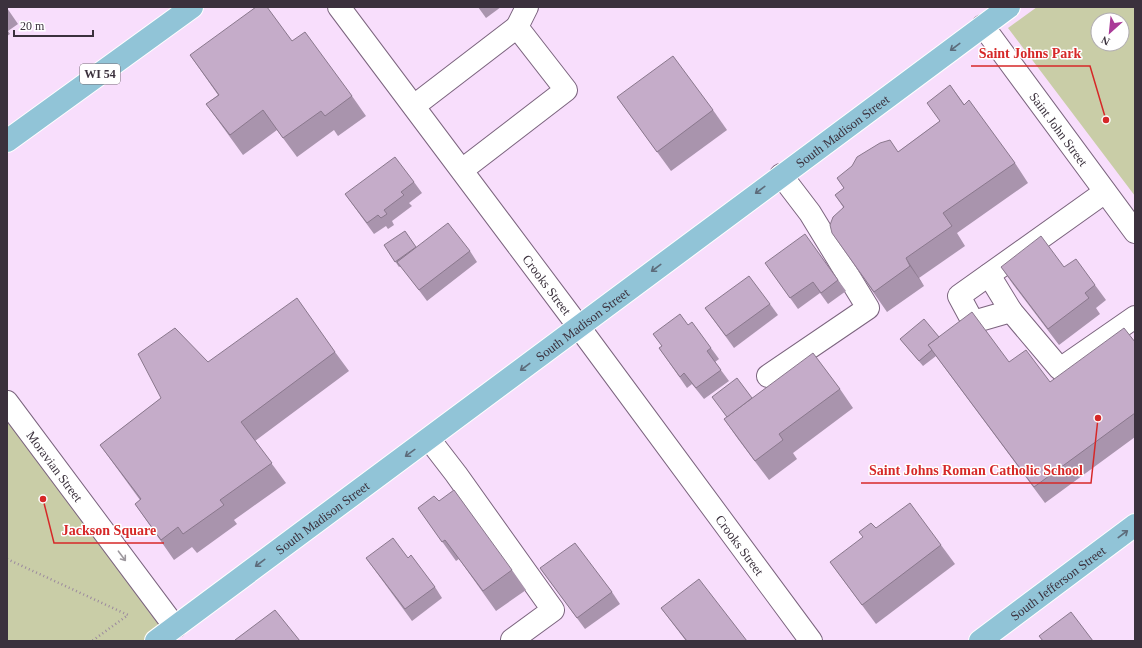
<svg xmlns="http://www.w3.org/2000/svg" width="1142" height="648" viewBox="0 0 1142 648" font-family="Georgia,serif">
<rect width="100%" height="100%" fill="#f8defc"/>
<!-- green -->
<g fill="#c9cda7" fill-rule="evenodd">
<path d="M1037,7h98v189l-127,-168zM1098,20h24v24h-24z"/>
<path d="M7,402l168,225 -19,14h-149z"/>
</g>
<g fill="none" stroke-linecap="round" stroke-linejoin="round">
<!-- minor casing -->
<g stroke="#7b647e" stroke-width="24">
<g id="minor">
<path id="s1" d="M339,7l240,320 232,314"/>
<path id="s2" d="M983,26l152,206"/>
<path d="M517,27l10,-20"/>
<path d="M414,106l103,-79 49,63 -104,80"/>
<path d="M989,275l22,36 49,58 75,-52"/>
<path d="M1011,311l-38,11 -14,-26 146,-104"/>
<path d="M768,376l100,-68 -58,-95 -29,-38"/>
<path id="s3" d="M7,402l168,225"/>
<path d="M429,439l27,35 97,136 -41,30"/>
</g>
</g>
<!-- major casing -->
<g stroke="#fff" stroke-width="24">
<g id="major">
<path d="M7,141l185,-134"/>
<path id="s4" d="M156,641l853,-634"/>
<path id="s5" d="M980,641l155,-116"/>
</g>
</g>
<!-- path -->
<path stroke="#9b899e" stroke-width="2.5" stroke-dasharray="1 3" stroke-linecap="butt" d="M7,559l121,56 -36,26"/>
<!-- minor -->
<use href="#minor" stroke="#fff" stroke-width="22"/>
<!-- major -->
<use href="#major" stroke="#91c4d7" stroke-width="22"/>
</g>
<!-- wall -->
<g fill="#a994ad">
<path d="M478,7h23l-15,11z"/>
<path d="M7,8l11,16 -10,7 2,3 -3,2z"/>
<path d="M292,41l60,55 14,20 -28,20 -4,-6 -37,27 -20,-27 -34,25 -37,-51 12,-9 -28,-40z"/>
<path d="M950,85l14,19 51,59 13,20 -71,50 8,13 -46,32 5,8 -37,26 -55,-79 11,-26 -8,-12 9,-7 -7,-10 61,-26 42,-31z"/>
<path d="M617,97l96,13 14,20 -56,41z"/>
<path d="M414,182l8,11 -13,10 3,3 -20,15 2,4 -6,4 -2,-3 -12,8 -29,-40z"/>
<path d="M384,245l86,6 7,11 -50,39 -26,-35 -2,1z"/>
<path d="M1001,267h63l31,18 11,15 -10,8 4,6 -41,31 -47,-62z"/>
<path d="M773,274l65,6 8,11 -18,13 -8,-11 -22,16z"/>
<path d="M770,304l8,11 -44,33 -29,-40z"/>
<path d="M688,325l23,23 8,11 -4,3 14,19 -25,18 -12,-15 -5,4 -28,-40 3,-2 -9,-12z"/>
<path d="M939,337l70,25 41,20 85,-40v95l-90,66 -109,-147 -13,10 -23,-27z"/>
<path d="M335,352l14,19 -94,70 31,42 -52,37 3,4 -40,29 -5,-6 -18,13 -39,-56 5,-4 -40,-55 108,-83z"/>
<path d="M840,389l13,19 -60,45 4,6 -28,21 -31,-41 -14,-20 28,-21z"/>
<path d="M439,501l73,69 14,20 -30,21 -37,-52 -3,2 -38,-53z"/>
<path d="M941,545l14,19 -79,60 -32,-43 -14,-19z"/>
<path d="M366,558h42l27,29 7,11 -30,23z"/>
<path d="M540,568l72,24 8,12 -35,25z"/>
<path d="M661,608l86,33h-61z"/>
</g>
<!-- shaded-wall -->
<path fill="#8a788d" d="M906,258l13,20 5,8 -14,-20z"/>
<!-- building -->
<g fill="#c5acc9" stroke="#8a788d">
<path d="M256,7h11l25,34 13,-9 47,64 -27,20 -4,-5 -38,27 -20,-28 -33,25 -24,-31 13,-9 -29,-40z"/>
<path d="M673,56l40,54 -56,42 -40,-55z"/>
<path d="M950,85l14,20 5,-5 46,63 -72,50 9,13 -46,32 4,8 -36,26 -42,-59 -2,-8 3,-8 11,-10 -9,-12 9,-7 -7,-10 15,-12 5,-9 23,-14 10,-3 8,12 42,-31 -13,-18z"/>
<path d="M395,157l19,25 -13,10 3,3 -20,15 3,4 -6,4 -3,-3 -11,8 -22,-29z"/>
<path d="M448,223l22,28 -51,39 -22,-28z"/>
<path d="M405,231l11,16 -21,15 -11,-17z"/>
<path d="M805,234l33,46 -17,13 -8,-11 -23,16 -25,-35z"/>
<path d="M1041,236l23,31 12,-8 19,26 -10,8 4,5 -41,31 -47,-62z"/>
<path d="M749,276l21,28 -44,32 -21,-28z"/>
<path d="M297,298l38,54 -94,70 31,41 -52,37 4,5 -41,29 -5,-7 -17,13 -26,-36 6,-5 -41,-54 61,-47 -23,-44 37,-26 33,34z"/>
<path d="M972,312l37,50 17,-12 24,32 74,-54 11,14v71l-101,74 -106,-142z"/>
<path d="M680,314l8,11 4,-3 19,26 -4,3 14,19 -25,18 -12,-15 -4,4 -21,-29 3,-2 -9,-12z"/>
<path d="M924,319l15,18 -11,8 4,5 -13,11 -19,-22z"/>
<path d="M813,353l27,36 -61,45 4,6 -28,21 -31,-42z"/>
<path d="M737,378l15,20 -25,19 -15,-20z"/>
<path d="M454,490l58,80 -29,21 -38,-51 -3,2 -24,-34 16,-12 5,5z"/>
<path d="M910,503l31,42 -79,60 -32,-43 33,-25 -4,-5 12,-9 5,5z"/>
<path d="M393,538l15,20 3,-3 24,32 -30,22 -39,-51z"/>
<path d="M575,543l37,49 -35,26 -37,-50z"/>
<path d="M699,579l48,62h-60l-26,-33z"/>
<path d="M275,610l25,31h-64l-1,-1z"/>
<path d="M1071,612l22,29h-50l-4,-5z"/>
</g>
<!-- one-way arrows -->
<defs><path id="oneway-shaft" d="M-6 0H5M1.5-3L5.5 0L1.5 3" fill="none" stroke-width="1.6" stroke-linecap="round" stroke-linejoin="round"/></defs>
<g stroke="#5d6c7b">
<use href="#oneway-shaft" transform="translate(955 47) rotate(143)"/>
<use href="#oneway-shaft" transform="translate(760 190) rotate(143)"/>
<use href="#oneway-shaft" transform="translate(656 268) rotate(143)"/>
<use href="#oneway-shaft" transform="translate(525 367) rotate(143)"/>
<use href="#oneway-shaft" transform="translate(410 453) rotate(144)"/>
<use href="#oneway-shaft" transform="translate(1123 534) rotate(-37)"/>
<use href="#oneway-shaft" transform="translate(260 563) rotate(143)"/>
</g>
<use stroke="#9d989e" href="#oneway-shaft" transform="translate(122 556) rotate(53)"/>
<g text-anchor="middle" dominant-baseline="central" stroke-width="3" stroke-linejoin="round" paint-order="stroke">
<!-- shield labels -->
<rect fill="#fff" stroke="#766f77" stroke-width="1" x="80" y="64" width="40" height="20" rx="3"/>
<g font-size="12" font-weight="bold" fill="#3b313d">
<text x="100" y="74">WI 54</text>
</g>
<!-- street labels -->
<g font-size="13" fill="#3b313d" stroke="#fff">
<text stroke="none"><textPath href="#s2" startOffset="128">Saint John Street</textPath></text>
<text stroke="none"><textPath href="#s4" startOffset="855">South Madison Street</textPath></text>
<text stroke="none"><textPath href="#s1" startOffset="347">Crooks Street</textPath></text>
<text stroke="none"><textPath href="#s4" startOffset="531">South Madison Street</textPath></text>
<text stroke="none"><textPath href="#s3" startOffset="80">Moravian Street</textPath></text>
<text stroke="none"><textPath href="#s4" startOffset="207">South Madison Street</textPath></text>
<text stroke="none"><textPath href="#s1" startOffset="671">Crooks Street</textPath></text>
<text stroke="none"><textPath href="#s5" startOffset="97">South Jefferson Street</textPath></text>
</g>
</g>
<!-- callouts -->
<path fill="none" stroke="#d62828" stroke-width="1.5" d="M1106 120L1090 66H971M1098 418L1091 483H861M43 499L54 543H164"/>
<g fill="#d62828" stroke="#fff" stroke-width="1.5">
<circle cx="1106" cy="120" r="4"/>
<circle cx="1098" cy="418" r="4"/>
<circle cx="43" cy="499" r="4"/>
</g>
<g font-size="14" text-anchor="middle" font-weight="bold" fill="#d62828" stroke="#fff" stroke-width="3" stroke-linejoin="round" paint-order="stroke">
<text x="1030" y="58">Saint Johns Park</text>
<text x="976" y="475">Saint Johns Roman Catholic School</text>
<text x="109" y="535">Jackson Square</text>
</g>
<!-- border -->
<rect width="1142" height="648" fill="none" stroke="#3b313d" stroke-width="16"/>
<!-- north arrow -->
<g transform="translate(1110 32) rotate(207)"><circle r="19" fill="#ffffff" stroke="#b1adb1"/>
<path d="M0-3L7 15L0 10L-7 15Z" fill="#aa3b98"/>
<text y="-6" font-size="11" font-weight="bold" text-anchor="middle" fill="#3b313d">N</text>
</g>
<!-- scale -->
<path d="M14 30v6h79v-6" fill="none" stroke="#3b313d" stroke-width="2"/>
<text x="20" y="30" font-size="12" fill="#3b313d" stroke="#ffffff" stroke-width="3" paint-order="stroke">20 m</text>
</svg>
